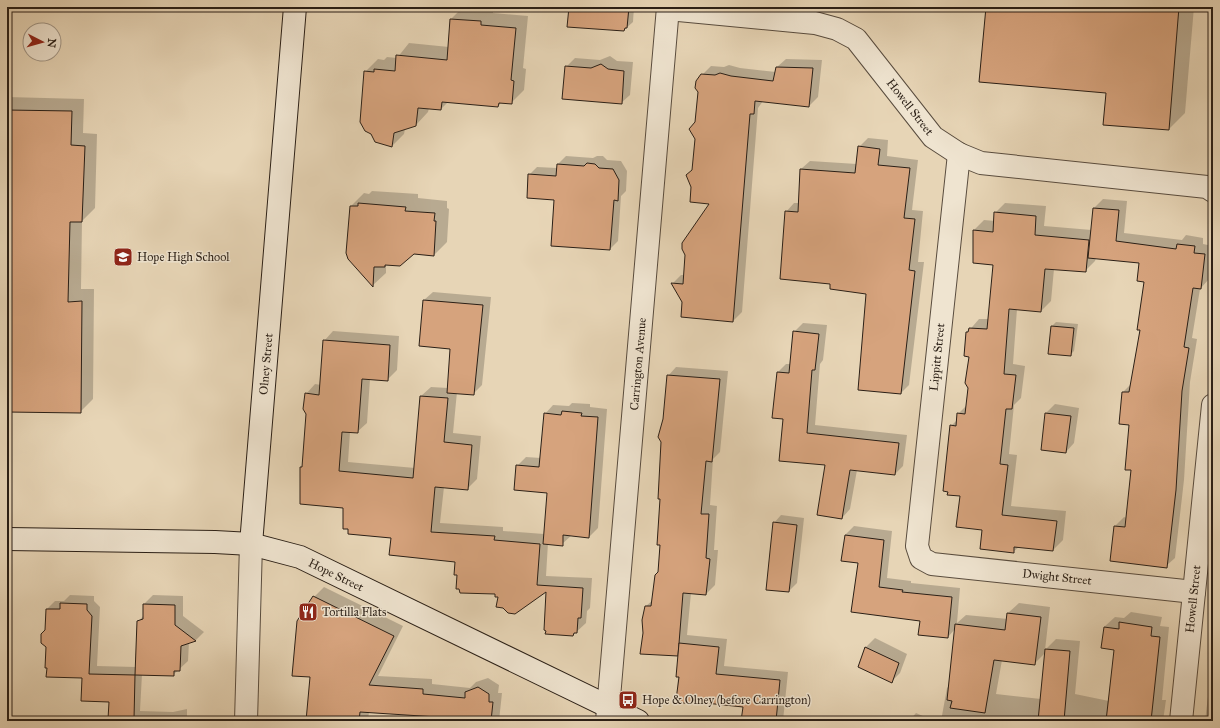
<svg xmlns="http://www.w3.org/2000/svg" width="1220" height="728" viewBox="0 0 1220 728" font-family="'IM FELL Great Primer',serif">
<rect width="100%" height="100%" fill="#e7d5b6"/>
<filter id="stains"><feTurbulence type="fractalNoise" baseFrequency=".005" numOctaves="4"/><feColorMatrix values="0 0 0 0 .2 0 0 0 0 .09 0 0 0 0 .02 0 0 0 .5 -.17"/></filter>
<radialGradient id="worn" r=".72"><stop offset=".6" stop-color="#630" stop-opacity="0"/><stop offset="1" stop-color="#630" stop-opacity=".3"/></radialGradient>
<!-- shadow -->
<g fill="#0003" fill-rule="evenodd">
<path d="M354,7h29l-2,3z"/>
<path d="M463,7l30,2v4l35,3 -5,52 3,1 -2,21 -13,13 -9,-1 -4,4 -50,-4 -7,7 -12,-1 -1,4 -12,13 -11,4 -1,5 -12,12 -27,-74 13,-13 6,1 3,-3 10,1 12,-15 40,4 2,-28z"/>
<path d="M570,7h64l-1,15 -9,8z"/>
<path d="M987,7h207l-9,106 -16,16 -62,-37z"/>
<path d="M610,56l7,5 16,1 -3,33 -9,8 -55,-36 9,-9 25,2z"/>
<path d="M786,59l36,1 -4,37 -9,9 -46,-5 -5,7 -16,204 -9,9 -50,-20 -10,-18 8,-8h4l26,-72 -18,-34 9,-94 9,-9 13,1 5,-2 11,3 36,4 1,-5z"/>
<path d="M7,97l77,2 -1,34 14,1 -2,74 -13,13 -1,68h13l-1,110 -13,13 -73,-1z"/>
<path d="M868,138l20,2 -1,16 31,4 -6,50 11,1 -5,51h6l-15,123 -8,8 -33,-100 -37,-10 -45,-71 8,-9h5l2,-34 9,-8 47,3 2,-17z"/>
<path d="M566,156l27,2 4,-2h6l4,4 14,1 6,10 -1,20 -5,5 -3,45 -8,8 -81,-74 8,-8 20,1 1,-4z"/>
<path d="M372,191l46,3v4l29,3v7l2,1 -2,33 -13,13 -21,-2 -27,12v8l-13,12 -22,-79 13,-13 5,1z"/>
<path d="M1103,199l24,2 -3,32 58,7 4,-5 17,3v6l10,2 -4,33 -9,10 -8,49 5,1 -7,43 -6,98 -9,78 -9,8 -51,-40 9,-9 3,1 5,-49 -2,-45 -7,-32 9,-9 9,-54 4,-48 -4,-19 -45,-4 -1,3 -10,10 -31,-2 -3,32 -10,10 -24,-2 -4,55 12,2 -4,32 -7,7 -5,49 8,1 -6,51 55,5 -3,29 -10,10 -34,-3 -6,5 -30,-23 -22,-34 -10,-69 7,-7v-5l9,-9 3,-49 -3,-23 12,-14h10l5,-55 -20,-34 10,-10 11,1v-8l10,-10 41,3 -2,20 48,4 2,-22z"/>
<path d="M433,292l58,5 -9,88 -9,9 -16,-2 -4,41 28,3 -4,43 -10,10 -23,-2 -4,36 63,4v4l41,3 4,-42 -31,-26 9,-9 15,1 4,-44 8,-9 16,1 3,-3 18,1v3l17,2 -9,119 -9,9 -17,-2 -10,9 -14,-1 -2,33 46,2 -2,30 -3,3 -1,12 -13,12 -25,-45 -49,6 -41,-22 -2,-13 -64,-24 -48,-30 -44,-3 1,-37 2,-3 4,-51 -1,-19 9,-10 6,1 3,-44 9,-10 66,5 -2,34 -10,10 -17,-1 -3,44 -10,9h-7l-2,30 67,6 6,-72 10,-9 17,1 3,-40 -27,-48z"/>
<path d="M1056,322l22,2 -4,27 -4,4 -18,-29z"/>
<path d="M803,323l24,2 -4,35 -3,4 -5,61 92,10 -4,31 -8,8 -38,-4 -7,39 -8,9 -16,-54 -42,-46 -6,-46 8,-8h5l3,-32z"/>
<path d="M676,367l52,4 -8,81 -7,7 -3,46 7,1 -3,44h4l-3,35 -9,9 -15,-1 -4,42 40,4 -3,27 64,6 -5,49h-41l2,-15 -67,-7 2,-46 -33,-47 7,-6 6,-28 5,-152 4,-44z"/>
<path d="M1055,404l24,4 -5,35 -8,9 -20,-39z"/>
<path d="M781,515l23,3 -7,65 -8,8 -15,-68z"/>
<path d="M854,526l38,5 -5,47 24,3v2l49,5 -3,35 9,-8 42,4v-6l11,-10 31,4 -5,43 11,-11 24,2 -5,53 34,7 6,-52 -11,-22 11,-10 9,1 7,-6 31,5 -2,9 9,1 -7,73h4l-3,21h-222l6,-33 2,-2 6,-57 -7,8 -27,-17 -69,-9 7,-49 -14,-27zM1045,653l-4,46 -45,-5 6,-34 32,4z"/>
<path d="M324,587l79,39 -25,50 54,3v5l38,4 6,-6 12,-4 11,7 -1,8h4l-3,28h-47l1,-4 -84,-5 -1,9h-64l3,-3 4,-42 -13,-54 16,-25z"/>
<path d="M70,595l24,1v5l6,6 -3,59 39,1 2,-45 6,-7v-11l9,-9 30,1v20l21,16 -8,8 -7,2 -1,19 -15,14 -31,-1 -2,37 33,1 14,-3v12h-59l2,-3 -47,-41 -37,-47 1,-21 8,-8h9z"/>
<path d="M875,638l32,16 -7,19 -9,9 -32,-16 7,-19z"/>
<path d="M1213,655v66h-8z"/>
<path d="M916,713l18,8h-25z"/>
</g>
<!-- building -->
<g fill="#d6a37d" stroke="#2a1f16">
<path d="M569,7h60l-2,21h-2l-1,3 -57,-4z"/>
<path d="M986,7h193l-10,123 -66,-5 3,-32 -127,-11z"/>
<path d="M450,19l31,2v4l35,3 -5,52 3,1 -2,23 -13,-1 -1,4 -56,-5 -1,8 -23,-2 -2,18 -22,7 -2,14 -17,-5 -4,-8 -6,-3 -5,-9 4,-51 10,1v-3l21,2 1,-16 51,5z"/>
<path d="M601,64l7,5 16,2 -2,33 -60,-5 3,-33 26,2z"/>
<path d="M776,67l37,1 -4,39 -54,-6 -1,13h-4l-17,208 -52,-5 1,-15 -11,-19 12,1 2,-29 -3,-6v-6l27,-39 -19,-2 1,-15 -5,-12 6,-5 3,-31 -6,-10 6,-7 3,-30 -3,-4 1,-7 5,-7 14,1 5,-2 11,3 42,5z"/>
<path d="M7,110l65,1 -1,34 14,1 -3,76h-12l-2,80 14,-1 -1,112 -74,-1z"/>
<path d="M858,146l22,3 -2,16 32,3 -6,50 11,1 -6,51 6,1 -14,123 -43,-4 8,-96 -36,-5v-5l-50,-5 5,-68 13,1 2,-43 55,4z"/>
<path d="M587,163l8,1 4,4 14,1 6,11 -1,21 -4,-1 -4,50 -59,-4 3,-46 -27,-2 1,-24 28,2 1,-12 27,2z"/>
<path d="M358,203l48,4 -1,4 30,2 -1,8h2l-2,35 -20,-2 -14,12 -15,-1v2h-11l-1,20 -25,-28 -2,-6 4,-47h8z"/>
<path d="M1093,208l26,2 -3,31 60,8 1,-5 18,2 -1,7 11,1 -4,35 -8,-1 -9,59 5,1 -7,43 -6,99 -9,78 -57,-7 4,-35 11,1 6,-57h-6l4,-45 -10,-1 3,-32h7l11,-62h-3l7,-48 -7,-1 2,-18 -51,-5z"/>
<path d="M994,212l42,4 -1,19 54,5 -3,32 -41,-3 -4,43 -32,-3 -5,65 12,1 -4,34h-6l-6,55 8,1 -6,50 55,6 -4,30 -39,-4v6l-34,-4 2,-19 -26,-3 4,-31 -13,-1 1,-3 -5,-1 7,-66 6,1 1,-13 8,1 3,-26 -3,-5 4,-26 -5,-1 2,-24h2l1,-4 18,1 6,-64 -20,-2v-33l20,2z"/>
<path d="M423,300l60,5 -9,90 -27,-2 3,-44 -31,-3z"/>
<path d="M1051,326l23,2 -3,28 -23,-2z"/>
<path d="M793,331l26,3 -4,36h-3l-5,63 92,10 -4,32 -45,-5 -8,49 -25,-4 8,-50 -46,-4 4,-42 -11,-1 5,-46 12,1z"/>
<path d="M323,340l67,5 -2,36 -26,-2 -4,54 -16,-1 -3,39 74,7 7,-82 28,2 -4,44 28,3 -4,45 -33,-3 -4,45 64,4 -1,4 46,4 -3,41 46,3 -2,30h-3l-1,15h-3l-1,3 -28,-2 1,-3 -2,-1 2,-38 -31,22 -7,-1 -5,-5 -7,-1 2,-10h-3v-3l-35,-1 -1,-4h-3l1,-14h-3l1,-13 -66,-7 2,-17 -43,-4v-5h-5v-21l-43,-4v-37h2l4,-53 -3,-5 2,-16 14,2z"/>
<path d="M667,375l53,4 -8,83 -6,-1 -5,53h8l-3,44 4,1 -4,36 -23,-2 -5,63 -38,-2 3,-21 -1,-13 3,-14h6l4,-31 3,-3 2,-27h-3l3,-46h-2l3,-57 -3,-5 5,-18z"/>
<path d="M562,411l20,2 -1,3 17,1 -9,121 -26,-3v11l-20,-2 4,-51 -33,-3 2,-25 23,2 5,-54 17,2z"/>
<path d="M1045,413l26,3 -5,37 -25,-3z"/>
<path d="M773,522l24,3 -8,67 -23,-2z"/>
<path d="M845,535l39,5 -5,47 24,3 -1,2 50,5 -4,41 -30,-3 2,-14 -69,-9 7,-49 -17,-2z"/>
<path d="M313,596l81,40 -25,49 54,4v5l42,4v-6l13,-5 11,7v8h4l-2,19h-40l1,-3 -92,-6 -1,9h-53l4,-44 -18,-1 5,-55z"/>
<path d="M60,603l27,1v6l5,6 -3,58 46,1 -1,44h-26l1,-17 -28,-1 1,-23 -36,-1 1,-9h-2l1,-21 -5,-4v-9l4,-4 1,-21h14z"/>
<path d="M143,604l32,1v20l21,16 -15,5 -1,25h-6v5l-39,-1 2,-54 6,-2z"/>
<path d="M1007,613l34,4 -6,48 -41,-5 -9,53 -35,-5 2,-7 -5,-1 8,-76 50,6z"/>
<path d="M1119,622l33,5 -1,9 9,1 -9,84h-45l8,-71 -13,-2 3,-21 15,2z"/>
<path d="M679,643l40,4 -3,27 64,6 -4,41h-35l2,-14 -47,-5 -6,2 -12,-2v-2h-2l3,-23h-3z"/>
<path d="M865,647l34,16 -7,20 -34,-16z"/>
<path d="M1045,649l25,2 -6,70h-26z"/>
</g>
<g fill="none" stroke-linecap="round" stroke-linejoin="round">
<!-- street casing -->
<g stroke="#594c3e" stroke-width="24">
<g id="street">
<path d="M668,9l147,14 22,6 19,10 77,98 26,17 22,9 226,24 6,4"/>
<path d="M959,154l-42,392 4,12 11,6 262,28"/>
<path d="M246,721l5,-177"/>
<path d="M607,721l61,-714"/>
<path d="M1181,721l32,-316"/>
</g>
</g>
<!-- secondary casing -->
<g stroke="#2a1f16" stroke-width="24">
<g id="secondary">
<path d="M7,539l208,3 36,2 49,13 338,164"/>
<path d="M251,544l44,-537"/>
</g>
</g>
<!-- street -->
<use href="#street" stroke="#efe4d0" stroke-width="22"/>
<!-- secondary -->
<use href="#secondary" stroke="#efe4d0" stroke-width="22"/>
</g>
<!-- icons -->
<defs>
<g id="school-square" transform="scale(1)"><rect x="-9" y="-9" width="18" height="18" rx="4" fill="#8f2418" stroke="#efe4d0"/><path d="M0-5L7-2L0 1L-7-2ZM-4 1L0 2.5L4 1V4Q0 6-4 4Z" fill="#fff"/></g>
<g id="restaurant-square" transform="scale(1)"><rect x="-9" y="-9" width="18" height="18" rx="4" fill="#8f2418" stroke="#efe4d0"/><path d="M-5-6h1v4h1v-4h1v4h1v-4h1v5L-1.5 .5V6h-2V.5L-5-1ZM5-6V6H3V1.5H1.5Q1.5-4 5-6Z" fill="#fff"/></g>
<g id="bus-square" transform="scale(1)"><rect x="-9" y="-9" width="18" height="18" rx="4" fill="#8f2418" stroke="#efe4d0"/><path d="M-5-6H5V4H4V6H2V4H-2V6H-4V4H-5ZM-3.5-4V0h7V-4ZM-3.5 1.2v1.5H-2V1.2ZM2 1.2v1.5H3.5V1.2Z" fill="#fff"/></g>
</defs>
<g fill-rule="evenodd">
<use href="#school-square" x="123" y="257"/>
<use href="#restaurant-square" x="308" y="612"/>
<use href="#bus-square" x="628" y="700"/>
</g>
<g text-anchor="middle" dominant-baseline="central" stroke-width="3" stroke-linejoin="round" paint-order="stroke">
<!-- street labels -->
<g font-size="12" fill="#2a1f16" stroke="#efe4d0">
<text transform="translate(910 107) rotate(52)">Howell Street</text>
<text transform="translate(937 357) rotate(-84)">Lippitt Street</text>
<text transform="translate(266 364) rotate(-85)">Olney Street</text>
<text transform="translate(638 364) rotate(-85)">Carrington Avenue</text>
<text transform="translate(336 575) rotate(26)">Hope Street</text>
<text transform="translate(1057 577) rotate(6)">Dwight Street</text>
<text transform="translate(1193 599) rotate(-84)">Howell Street</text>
</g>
<!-- poi labels -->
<g font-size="12" fill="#2a1f16" stroke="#efe4d0" text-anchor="start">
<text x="137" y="257">Hope High School</text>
<text x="322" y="612">Tortilla Flats</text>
<text x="642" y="700">Hope &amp; Olney (before Carrington)</text>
</g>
</g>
<!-- margin -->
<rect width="1220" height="728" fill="none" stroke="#e7d5b6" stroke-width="24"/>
<rect x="8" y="8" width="1204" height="712" fill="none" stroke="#2a1f16" stroke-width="2"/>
<rect x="12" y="12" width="1196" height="704" fill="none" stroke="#2a1f16"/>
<!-- north arrow -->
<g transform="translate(42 42) rotate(96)"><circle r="19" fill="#efe4d0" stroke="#a09586"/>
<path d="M0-3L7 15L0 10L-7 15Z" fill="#8f2418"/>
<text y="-6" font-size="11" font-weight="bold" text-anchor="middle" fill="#2a1f16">N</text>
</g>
<rect width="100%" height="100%" filter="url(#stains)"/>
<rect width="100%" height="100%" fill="url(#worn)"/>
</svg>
